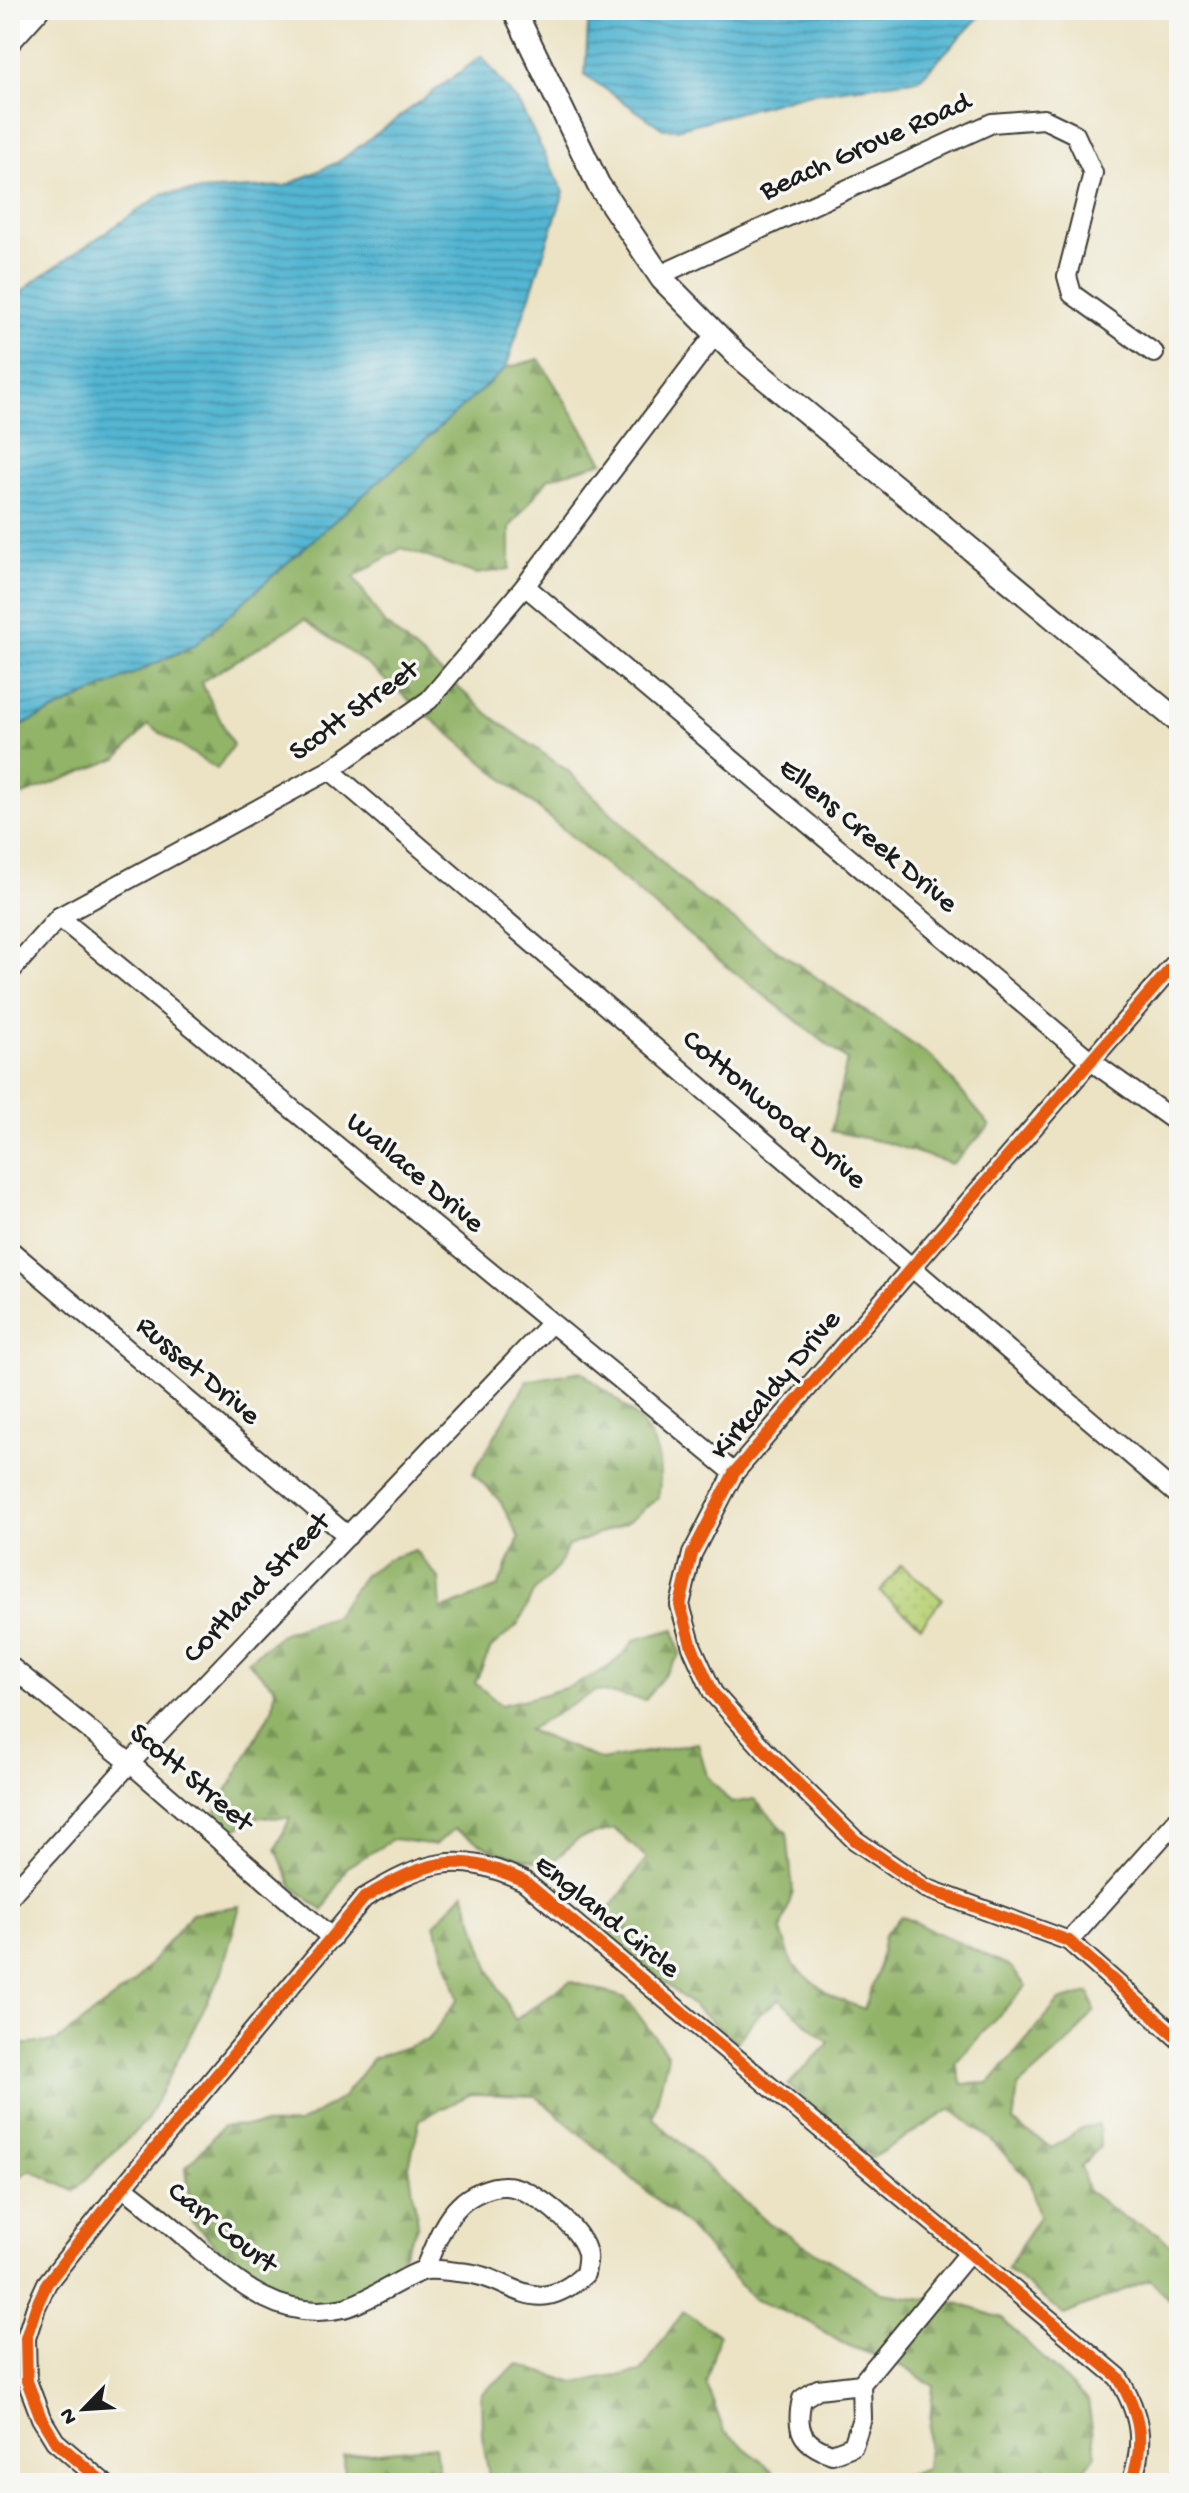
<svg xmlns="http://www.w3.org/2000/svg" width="1189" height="2493" viewBox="0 0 1189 2493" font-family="'Gochi Hand',sans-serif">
<defs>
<pattern id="forest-firs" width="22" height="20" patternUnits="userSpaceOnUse" patternTransform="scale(2)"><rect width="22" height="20" fill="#92b468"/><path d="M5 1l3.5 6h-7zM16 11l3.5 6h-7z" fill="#769255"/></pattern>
<pattern id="park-dots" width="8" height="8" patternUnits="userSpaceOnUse" patternTransform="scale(2)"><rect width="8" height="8" fill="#b9d277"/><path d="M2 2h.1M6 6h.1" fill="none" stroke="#9eb466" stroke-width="1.8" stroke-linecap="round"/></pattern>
<pattern id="water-rules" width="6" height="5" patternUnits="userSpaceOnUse" patternTransform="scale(2)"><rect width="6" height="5" fill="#53b6d2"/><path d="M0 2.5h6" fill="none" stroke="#4493aa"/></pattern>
</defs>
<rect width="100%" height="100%" fill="#f6f6f2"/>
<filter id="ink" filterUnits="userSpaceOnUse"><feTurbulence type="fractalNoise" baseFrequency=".0125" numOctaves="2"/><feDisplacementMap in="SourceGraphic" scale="16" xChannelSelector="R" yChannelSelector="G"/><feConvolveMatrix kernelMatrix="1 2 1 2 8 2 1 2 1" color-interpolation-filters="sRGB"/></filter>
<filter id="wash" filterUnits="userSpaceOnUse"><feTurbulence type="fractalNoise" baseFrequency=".006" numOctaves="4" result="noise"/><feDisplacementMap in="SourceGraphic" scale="32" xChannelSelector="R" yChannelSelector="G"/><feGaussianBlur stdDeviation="1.8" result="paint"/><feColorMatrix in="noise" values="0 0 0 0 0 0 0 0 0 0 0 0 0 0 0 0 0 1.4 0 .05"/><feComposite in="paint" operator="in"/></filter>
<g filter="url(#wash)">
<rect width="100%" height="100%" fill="#ece3c5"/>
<!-- forest -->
<g fill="url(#forest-firs)" stroke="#576842" stroke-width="2">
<path d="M539,359l64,103 -54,16 -39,49v42l-34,5 -74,-26 -48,29 29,45 109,95 76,54 124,120 242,168 56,67 -38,38 -64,-21 -57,-12 16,-71 -127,-99 -355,-298 -61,-43 -103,62 32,63 -16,24 -69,-44 -30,33 -108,42v-69l185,-86 311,-277z"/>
<path d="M581,1371c47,40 89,58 77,127l-32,25 -58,23 -10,21 -25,26 -15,32 -27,23 -16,35 26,22c45,-11 108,-23 133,-65l40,-11 6,26 -35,45 -49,-9 -68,39 73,30 97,-17 9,33 24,27 23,-4 33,34 6,58 -12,40 12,34 37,31 34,13 14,-39 6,-35 17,-19 109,50 16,20 -71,77 7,21 28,-1 69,-82 30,-8 6,17 -24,30 -53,47 -5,35 39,26 32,-21 15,-2 1,22 -19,19 7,25 37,27 33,15 21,21v57l-29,-32 -86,36 -57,-46 32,-53 -10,-37 -39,-40 -39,-30 -79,49 -84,-73 41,-42 -50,-44 -25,20 -17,23 -140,-115 50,-69 -33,-29 -35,9 -30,27 -55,-14 -40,-22 -19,16 -41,-6 -47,28 -24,44 -31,-25 -16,-37 14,-31 -36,-1 -24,16 -15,-20 58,-106 2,-19 -28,-27 36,-28 52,-17 29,-41 24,-16 27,-9 24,29 2,31 57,-23 21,-49 -18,-36 -28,-29 54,-92z"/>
<path d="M464,1892l26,79 25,49 55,-39 56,17 42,57 -15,63 113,103 116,72 78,11 41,14 87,83 8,54 -21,28h-191l42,-14 7,-83 -31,-20 -60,-23 -33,-21 -56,-23 -67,-74 -150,-129 -65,-2 -51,25 -11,47 9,58 -29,60 -66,33 -66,-31 -65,-64 -6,-55 37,-41 75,-2 45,-27 30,-39 55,-18 30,-41 -23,-75z"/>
<path d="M240,1906l-19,69 -74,145 -73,71 -43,-21 -21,12v-136l47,-5 80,-61 55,-67z"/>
<path d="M683,2311l36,24 -13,48 18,48 56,46 33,6 -323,-1 -8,-47 -1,-41 37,-30 56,19 67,-11z"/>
<path d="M435,2446l5,37h-95l-1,-27z"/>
</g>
<!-- park -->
<path fill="url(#park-dots)" stroke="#6a774a" stroke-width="2" d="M901,1565l41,34 -21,27 -41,-34z"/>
<!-- water -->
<g fill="url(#water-rules)" stroke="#386977" stroke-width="2">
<path d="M589,10h397l-66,69 -114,15 -129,35h-14l-78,-54z"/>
<path d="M482,56l37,48 45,88 -58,176 -311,277 -185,86v-429l24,-21 130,-88 121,-7 53,-24z"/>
</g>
</g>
<g filter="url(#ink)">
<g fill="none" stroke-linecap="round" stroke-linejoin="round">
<!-- minor casing -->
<g stroke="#3b3a35" stroke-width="22">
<g id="minor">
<path d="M660,275l332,-152 52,-4 31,15 18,39 -26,103 5,18 82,59"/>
<path d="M525,586l566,475 88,63"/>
<path d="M330,770l849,726"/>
<path d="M59,917l675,556"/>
<path d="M1179,959l-445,514 -42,81 -12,51 12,42 21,46 52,58 90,89 70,48 144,53 110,98"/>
<path d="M10,972l49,-55 271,-147 99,-70 96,-114 191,-253"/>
<path d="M10,1250l338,286"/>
<path d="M10,1666l120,97 202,175"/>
<path d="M10,1896l120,-133 420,-439"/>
<path d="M1069,1941l110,-123"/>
<path d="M123,2187c22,17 45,35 66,54 45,39 89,82 155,67 25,-6 66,-36 82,-38 10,-1 21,1 31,2 56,2 74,51 128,2 1,-7 4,-17 1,-24 -8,-25 -54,-63 -80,-64 -15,-1 -36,9 -46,19 -18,17 -26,43 -36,65"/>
<path d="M861,2384l1,34 -9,28 -21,8c-31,-10 -37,-25 -30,-55l16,-10 43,-5 109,-132"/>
<path d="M104,2483l-49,-42 -14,-23 -14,-37 -1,-43 10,-31 11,-24 76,-96 241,-289c60,-36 93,-49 160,-17l594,496c22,37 28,65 13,106"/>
</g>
</g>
<!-- tertiary casing -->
<g stroke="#3b3a35" stroke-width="26">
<path id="tertiary" d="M514,10l84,174 64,95 75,76 442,367"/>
</g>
<!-- secondary casing -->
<g stroke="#3b3a35" stroke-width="28">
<path id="secondary" d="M10,39l26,-29"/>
</g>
<!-- minor -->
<use href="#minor" stroke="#fff" stroke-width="18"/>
<!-- tertiary -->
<use href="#tertiary" stroke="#fff" stroke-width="22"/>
<!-- secondary -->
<use href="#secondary" stroke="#fff" stroke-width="24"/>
<!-- cycleway casing -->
<g stroke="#f6f6f2" stroke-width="17">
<g id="cycleway">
<path d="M1179,959l-445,514 -42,81 -12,51 12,42 21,46 52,58 90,89 70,48 144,53 110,98"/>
<path d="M104,2483l-49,-42 -14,-23 -14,-37 -1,-43 10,-31 11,-24 76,-96 241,-289c60,-36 93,-49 160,-17l594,496c22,37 28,65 13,106"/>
</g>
</g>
<!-- cycleway -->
<use href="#cycleway" stroke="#e8590c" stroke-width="12"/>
</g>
</g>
<g text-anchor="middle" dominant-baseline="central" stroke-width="7" stroke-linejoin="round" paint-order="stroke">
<!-- street labels -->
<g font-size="30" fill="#1c1c1c" stroke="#f6f6f2">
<text transform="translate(866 148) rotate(-24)">Beach Grove Road</text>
<text transform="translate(355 712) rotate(-36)">Scott Street</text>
<text transform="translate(867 837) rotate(40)">Ellens Creek Drive</text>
<text transform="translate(773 1111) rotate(40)">Cottonwood Drive</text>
<text transform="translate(414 1174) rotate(40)">Wallace Drive</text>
<text transform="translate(197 1372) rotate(40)">Russet Drive</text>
<text transform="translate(777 1386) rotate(-50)">Kirkcaldy Drive</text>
<text transform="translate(258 1589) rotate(-46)">Cortland Street</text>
<text transform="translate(190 1779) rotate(40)">Scott Street</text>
<text transform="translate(606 1918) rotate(39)">England Circle</text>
<text transform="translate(221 2229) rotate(38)">Carr Court</text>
</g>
</g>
<!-- margin -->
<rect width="1189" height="2493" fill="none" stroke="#f6f6f2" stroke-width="40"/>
<!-- north arrow -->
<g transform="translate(84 2409) rotate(245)" stroke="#f6f6f2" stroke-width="6" paint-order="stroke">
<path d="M0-6L14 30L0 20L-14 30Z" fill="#1c1c1c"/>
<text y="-12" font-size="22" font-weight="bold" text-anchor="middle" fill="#1c1c1c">N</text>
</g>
</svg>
